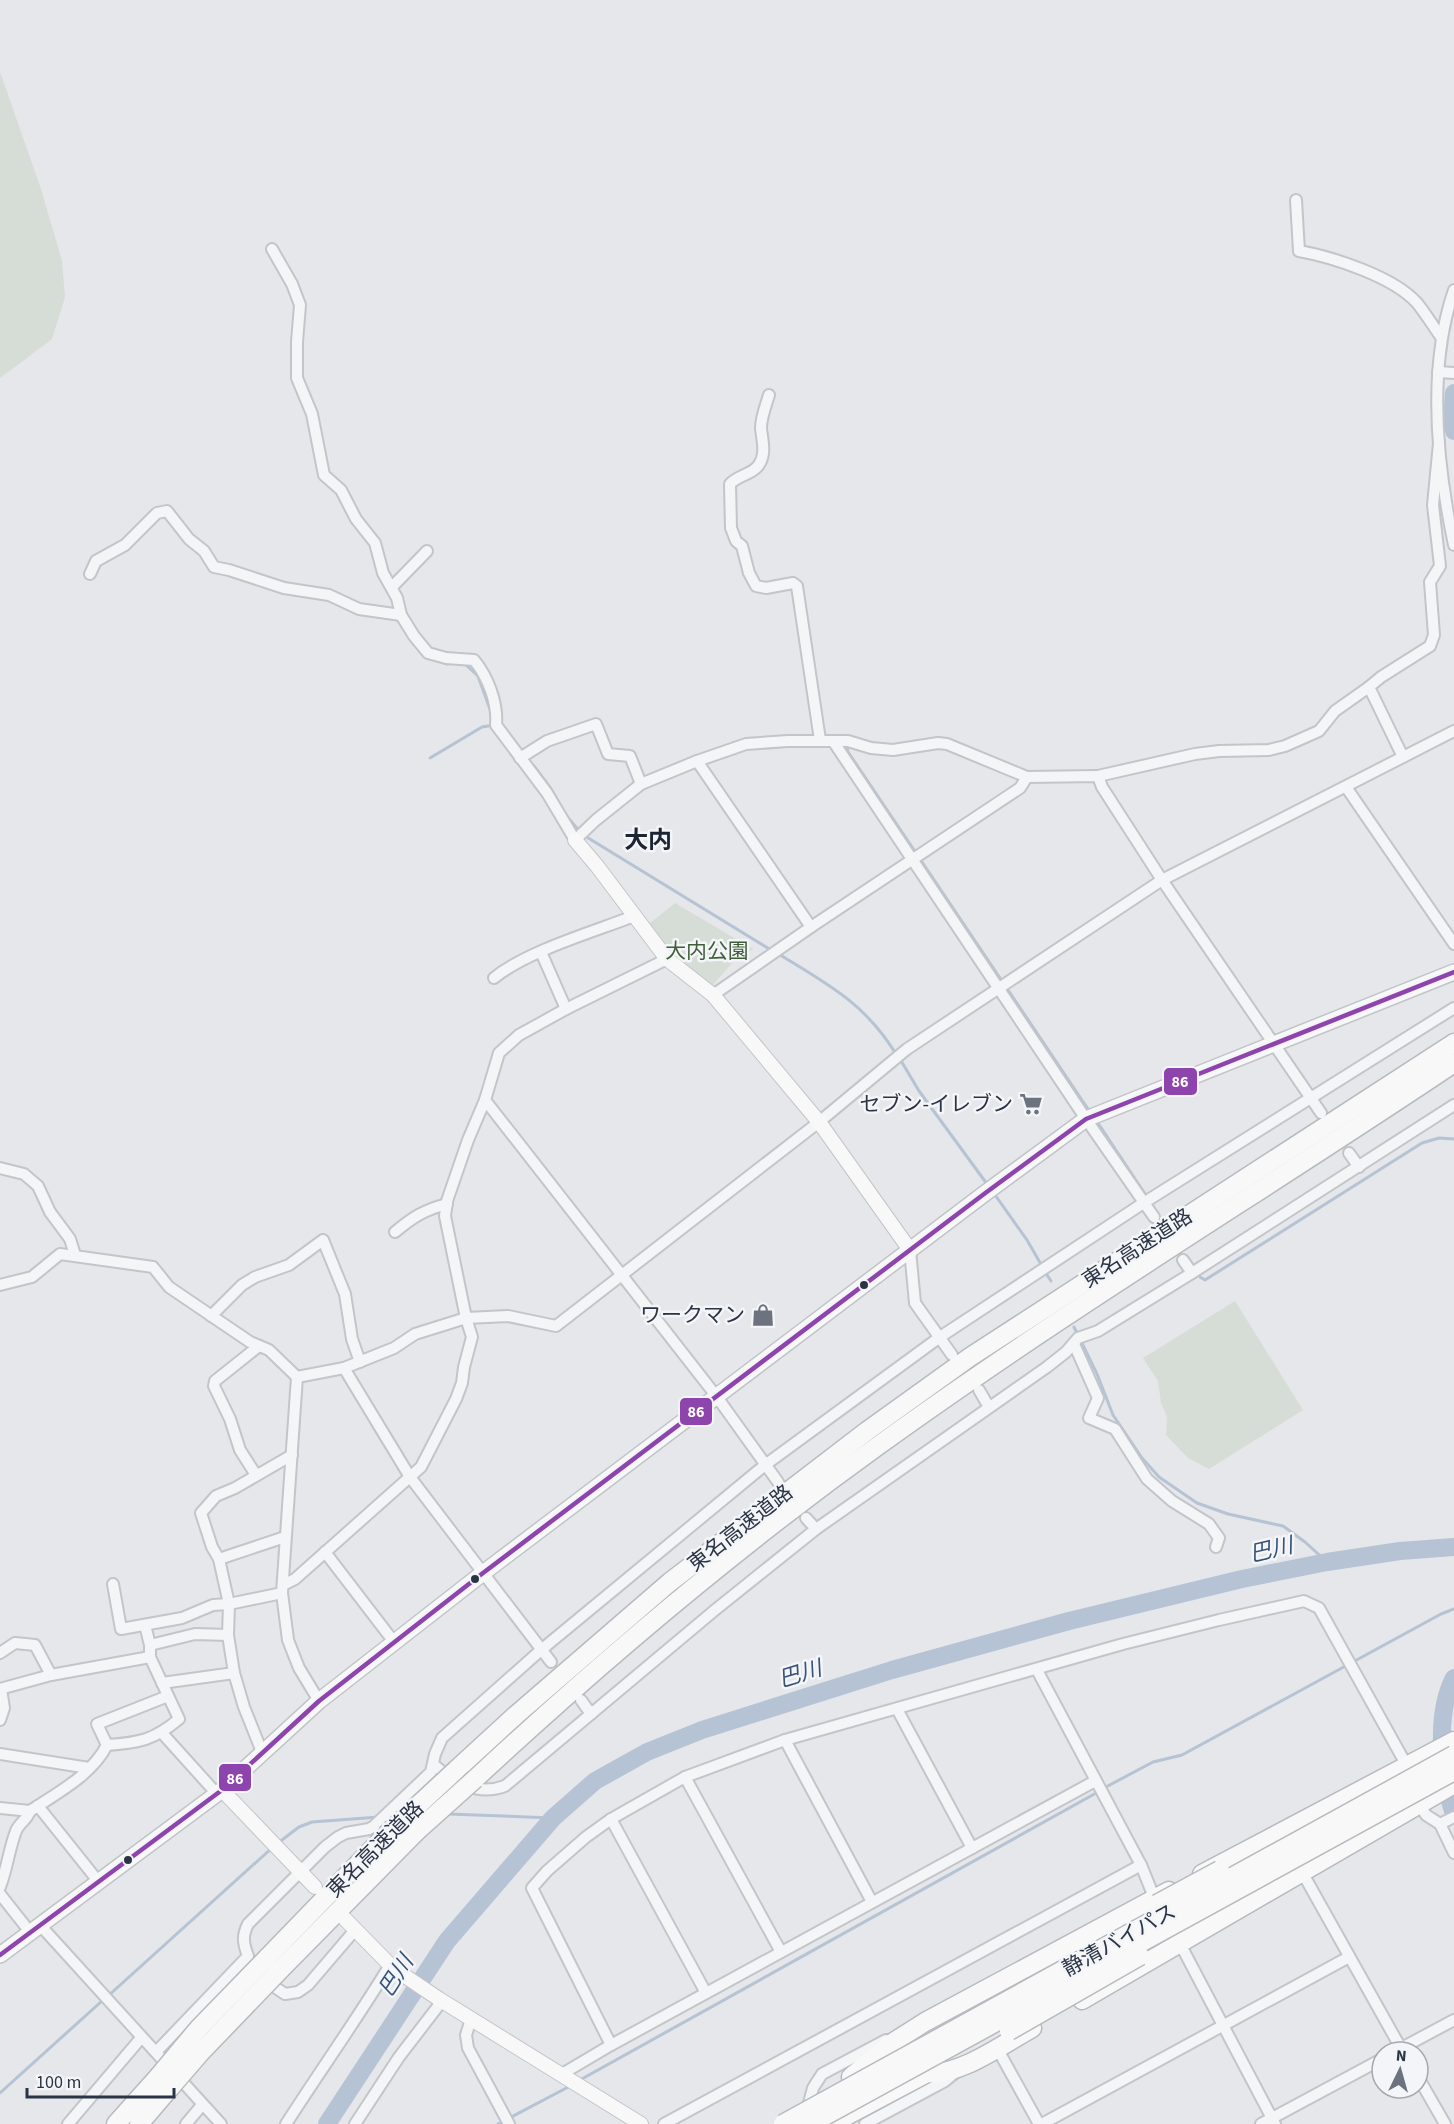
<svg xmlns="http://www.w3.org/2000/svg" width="1454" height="2124" viewBox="0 0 1454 2124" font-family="'Source Sans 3','Noto Sans JP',sans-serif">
<rect width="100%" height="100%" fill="#e5e7ea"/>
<!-- green -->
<g fill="#d6ddd6">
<path d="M0,72l41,117 21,72 3,36 -13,42 -52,39z"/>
<path d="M675,903l78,46 -19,12 -23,26 -40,-31 -22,-32z"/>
<path d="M1235,1301l68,109 -94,59 -21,-11 -22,-23 1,-18 -6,-14 -3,-22 -15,-23z"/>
</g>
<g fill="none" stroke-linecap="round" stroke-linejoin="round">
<!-- stream -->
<g stroke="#b5c3d4" stroke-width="3">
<path d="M430,658l17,6 5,-1"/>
<path d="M465,664l13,12 13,36"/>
<path d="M847,747l1,5 68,101"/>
<path d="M430,758l52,-31 12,-2"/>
<path d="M534,766l17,23 8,14"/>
<path d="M565,814l15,18"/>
<path d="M585,836l186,114"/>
<path d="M920,859l170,253"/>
<path d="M777,953c50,31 87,49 119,101"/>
<path d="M900,1059l19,32 68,93"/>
<path d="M1096,1120l51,77"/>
<path d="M993,1192l34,48 15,26"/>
<path d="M1045,1272l6,9"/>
<path d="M1200,1277l5,3 217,-137 17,-5 15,1"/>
<path d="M1074,1327l23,47 16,41 29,43 17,19 38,26 31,11 55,12 22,16 22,20"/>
<path d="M1104,1788l49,-26 29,-7 259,-141 13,-5"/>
<path d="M448,1814l105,4"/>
<path d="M278,1843l21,-16 13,-5 67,-5"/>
<path d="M108,1996l165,-149"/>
<path d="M580,2080l518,-288"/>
<path d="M0,2093l103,-93"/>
<path d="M498,2124l74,-39"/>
</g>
<!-- river -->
<g stroke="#b5c3d4" stroke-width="18">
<path d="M1454,393l-2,24 2,14"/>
<path d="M1454,1678c-19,36 -13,98 0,136"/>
<path d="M327,2124l120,-183 106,-123 42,-37 52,-29 55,-22 190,-60 177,-49 173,-42 85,-17 73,-11 54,-4"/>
</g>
<!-- street casing -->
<g stroke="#c3c5c8" stroke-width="14">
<g id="street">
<path d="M1296,200l3,51c34,6 95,26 118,52 9,11 16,23 24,34"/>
<path d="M272,249l20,35 8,21 -3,37v36l15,36 12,61 17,15 15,29 19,24 8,30 14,25 4,17 13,21 14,17 18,5 28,2c14,17 24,43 22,65l51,68 28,47 21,-20 45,-36 56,-23 49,-17 42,-3h60l23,7 22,2 45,-7 9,1 80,33 71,-1 4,11 60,93 159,233"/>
<path d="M1454,290c-27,78 -17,175 0,255"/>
<path d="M1438,372l16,1"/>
<path d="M769,395c-3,10 -8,22 -8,33 1,12 6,26 -3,38 -7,9 -20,9 -28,18l1,44 5,13 6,5 7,27 7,13 10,2 27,-5 4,3 23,154"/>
<path d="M90,574l6,-13 29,-16 32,-32 10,-2 22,28 15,12 10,16 15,3 55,18 45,7 30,14 42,6"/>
<path d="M392,587l35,-36"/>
<path d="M833,741l253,378 68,98"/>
<path d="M1403,757l-34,-70 12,-10 49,-31 4,-11 -4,-53 10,-16 -7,-61 6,-62"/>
<path d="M520,758l27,-17 49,-17 12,30 22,2 11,28"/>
<path d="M697,761l114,166"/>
<path d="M1098,776l97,-22 24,-3 50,-1 16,-4 34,-15 16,-20 34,-24"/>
<path d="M1346,787l108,157"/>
<path d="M541,952l25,57"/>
<path d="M494,978c33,-27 99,-46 140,-62"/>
<path d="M713,995l98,-68 209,-139 7,-11"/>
<path d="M485,1100l232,297 61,85"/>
<path d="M1349,1153l10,14"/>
<path d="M0,1168l24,6 14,12 12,26 20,27 5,16"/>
<path d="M395,1232c18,-15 29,-22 52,-28"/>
<path d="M910,1250l5,53 37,52"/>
<path d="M1183,1260l9,13"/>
<path d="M0,1285l32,-8 28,-23 93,13 16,20 81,55 19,8 28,27"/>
<path d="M211,1316l31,-31 13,-8 34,-12 34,-25 22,54 7,45 8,23"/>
<path d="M1074,1344l24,54 -9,20 26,11 32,50 25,22 37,23 10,14 -3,9"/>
<path d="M344,1368l66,109 141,185"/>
<path d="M297,1377l47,-9 50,-20 21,-14 51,-16 42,-2 48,10 263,-204 88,-73 255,-169 292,-149"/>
<path d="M297,1377l-15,216 6,47 11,28 20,33"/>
<path d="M979,1390l10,17"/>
<path d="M256,1475l-16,-25 -10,-31 -16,-33 1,-5 44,-35"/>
<path d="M806,1518l10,11"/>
<path d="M325,1552l69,90"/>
<path d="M219,1559l66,-22"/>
<path d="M113,1584l8,45 61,-11 31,-13 16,-1 53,-11"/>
<path d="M283,1585l12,-6 126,-112 35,-68 6,-16 2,-16 8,-30 -6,-19 -21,-102 2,-15 21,-61 17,-40 14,-47 20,-18 47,-26 101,-50"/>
<path d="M150,1645l45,-11 33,1"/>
<path d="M0,1653l15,-10 20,2 16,30"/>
<path d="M1037,1670l104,195 15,37"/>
<path d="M162,1683l72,-10"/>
<path d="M0,1689l51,-14 99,-18"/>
<path d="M581,1700l10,14"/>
<path d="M897,1709l75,139"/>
<path d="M0,1720l4,-12 -3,-19"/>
<path d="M162,1733l55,61"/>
<path d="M785,1740l87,162"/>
<path d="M107,1745l-10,-21 71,-28"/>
<path d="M262,1752l-18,-45 -10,-34 -6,-38 1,-31 -10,-45 -7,-12 -11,-34 15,-17 19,-8 57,-33"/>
<path d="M0,1754l89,14"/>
<path d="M434,1765c21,18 44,31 71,21l210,-176 101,-81 231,-162 19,-15 12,-14 20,-7 94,-58 262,-168"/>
<path d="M685,1777l96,175"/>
<path d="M1417,1801l9,14 14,9 14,29"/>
<path d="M38,1806l60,75"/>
<path d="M0,1808l30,3c27,-18 62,-36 77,-66 32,-2 47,-5 72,-26l-29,-62v-12l-5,-20"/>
<path d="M611,1819l95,174"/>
<path d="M1440,1824l14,-7"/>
<path d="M1302,1872l101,180"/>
<path d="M0,1887c7,-18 9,-38 16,-56 3,-8 11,-11 14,-20"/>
<path d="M0,1894l30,38"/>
<path d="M40,1925l181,199"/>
<path d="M1177,1938l98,186"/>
<path d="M266,1977l10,11 9,6 13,-2 10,-7 47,-55"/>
<path d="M471,2019l-5,16 2,13 41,76"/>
<path d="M611,2045l-79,-157 15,-17 39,-34 25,-18 74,-42 100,-37 338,-96 96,-24 85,-19 15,7 88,158"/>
<path d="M997,2048l42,76"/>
<path d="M1396,2051l58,-31"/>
<path d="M156,2052l92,-96c-5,-13 -6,-20 0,-32l77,-77 13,-10 8,-4 23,-4 5,-3 57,-54 4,-18 7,-16 99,-88 224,-185 175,-128 205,-135 309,-194"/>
<path d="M562,2074l49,-29 484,-264"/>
<path d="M1418,2077l27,47"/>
<path d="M809,2103l4,-15 9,-14 64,-34"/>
<path d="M68,2124l73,-86"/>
<path d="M186,2124l16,-19"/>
<path d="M286,2124c34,-53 71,-105 104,-159"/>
<path d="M355,2124l44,-67 43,-56"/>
<path d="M664,2124l477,-259"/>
<path d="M865,2124l80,-43 11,-9"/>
<path d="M1042,2124l307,-167"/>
<path d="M1261,2124l121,-65"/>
</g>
</g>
<!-- secondary casing -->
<g stroke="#c3c5c8" stroke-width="16">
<g id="secondary">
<path d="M575,840l22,26 70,93 46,36 106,127 91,128"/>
<path d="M222,1790l93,97"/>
<path d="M345,1919l48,49 46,31 202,125"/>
</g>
</g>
<!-- primary casing -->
<g stroke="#c2c4c8" stroke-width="18">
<path id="primary" d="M0,1955l222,-165 97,-89 164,-128 501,-379 102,-75 368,-147"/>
</g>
<!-- highway casing -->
<g stroke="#b7babf" stroke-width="21">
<g id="highway">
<path d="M456,1770l60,-55 154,-133 197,-151 103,-74 484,-314"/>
<path d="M475,1779c128,-119 262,-232 404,-334 187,-135 384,-254 575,-382"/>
<path d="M1202,1874l252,-133"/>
<path d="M267,1958l119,-123"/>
<path d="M279,1971l139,-141"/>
<path d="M1082,2000l372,-216"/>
<path d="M851,2077l41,-34 33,-21 244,-131"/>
<path d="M116,2124l42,-47"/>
<path d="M139,2124l30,-35"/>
<path d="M831,2124l96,-51c33,3 76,-29 105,-45"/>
</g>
</g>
<!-- street -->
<use href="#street" stroke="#f4f5f7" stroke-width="10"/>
<!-- secondary -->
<use href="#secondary" stroke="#f8f8f8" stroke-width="14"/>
<!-- primary -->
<use href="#primary" stroke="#f8f8f8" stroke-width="15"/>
<!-- highway -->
<use href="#highway" stroke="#f8f8f8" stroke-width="18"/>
<!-- highway-bridge casing -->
<g stroke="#b7babf" stroke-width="21" stroke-linecap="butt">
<g id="highway-bridge">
<path d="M418,1830l57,-51"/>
<path d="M386,1835l70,-65"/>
<path d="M1157,1904l63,-34"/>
<path d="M1009,2031l131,-75"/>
<path d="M158,2077l41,-49 68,-70"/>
<path d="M169,2089l32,-37 78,-81"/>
<path d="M783,2124l671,-369"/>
<path d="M810,2124l644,-353"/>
</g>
</g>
<!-- highway-bridge -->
<use href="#highway-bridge" stroke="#f8f8f8" stroke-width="18"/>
<!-- bus-1 casing -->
<g stroke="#f4f5f8" stroke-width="9">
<path id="bus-1" d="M0,1955l222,-165 97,-89 164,-128 501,-379 102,-75 368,-147"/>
</g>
<!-- bus-1 -->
<use href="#bus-1" stroke="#8e44ad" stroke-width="4.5"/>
</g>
<!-- icons -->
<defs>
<g id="supermarket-bare" transform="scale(1.8)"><path d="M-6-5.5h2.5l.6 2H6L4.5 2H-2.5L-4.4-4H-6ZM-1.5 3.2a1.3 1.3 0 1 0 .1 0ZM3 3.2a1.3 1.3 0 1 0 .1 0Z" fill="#6c737e" stroke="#f4f5f8" stroke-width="2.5" paint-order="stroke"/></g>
<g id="shop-bare" transform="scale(1.8)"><path d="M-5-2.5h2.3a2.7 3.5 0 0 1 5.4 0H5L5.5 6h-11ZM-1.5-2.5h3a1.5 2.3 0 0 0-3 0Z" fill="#6c737e" stroke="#f4f5f8" stroke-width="2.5" paint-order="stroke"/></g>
</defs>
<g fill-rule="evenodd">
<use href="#supermarket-bare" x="1031" y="1104"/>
<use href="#shop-bare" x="763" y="1315"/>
</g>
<!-- markers -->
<g fill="#2b3444" stroke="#f4f5f8" stroke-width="2">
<circle cx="864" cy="1285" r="5"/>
<circle cx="475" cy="1579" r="5"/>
<circle cx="128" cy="1860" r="5"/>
</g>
<g text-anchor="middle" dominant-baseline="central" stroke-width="5" stroke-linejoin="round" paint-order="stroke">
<!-- park labels -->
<g font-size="21" fill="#3f5f39" stroke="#f4f5f8">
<text x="707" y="951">大内公園</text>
</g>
<!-- poi labels -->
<g font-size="21" fill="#2b3444" stroke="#f4f5f8" text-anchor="end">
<text x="1013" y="1104">セブン-イレブン</text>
<text x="745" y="1315">ワークマン</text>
</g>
<!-- street labels -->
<g font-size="21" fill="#2b3444" stroke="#f4f5f8">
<text transform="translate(1137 1248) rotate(-33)">東名高速道路</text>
<text transform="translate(740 1528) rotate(-38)">東名高速道路</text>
<text transform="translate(375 1849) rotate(-45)">東名高速道路</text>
<text transform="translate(1119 1940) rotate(-29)">静清バイパス</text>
</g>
<!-- water labels -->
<g font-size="22" font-style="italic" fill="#365277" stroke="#f4f5f8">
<text transform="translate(1271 1550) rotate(-13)">巴川</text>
<text transform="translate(800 1674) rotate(-17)">巴川</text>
<text transform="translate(396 1976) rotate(-57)">巴川</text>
</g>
<!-- quarter labels -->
<g font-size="24" font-weight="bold" fill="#1d2535" stroke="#f4f5f8">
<text x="648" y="840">大内</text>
</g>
</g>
<g stroke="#f4f5f8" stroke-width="2">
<rect x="1163" y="1067" width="35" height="29" rx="6" fill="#8e44ad"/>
<rect x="679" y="1397" width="34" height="29" rx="6" fill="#8e44ad"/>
<rect x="218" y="1763" width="34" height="29" rx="6" fill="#8e44ad"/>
</g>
<g font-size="16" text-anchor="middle" font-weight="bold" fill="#fff">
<text x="1180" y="1087">86</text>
<text x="696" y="1417">86</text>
<text x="235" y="1784">86</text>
</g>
<!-- north arrow -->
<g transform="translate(1400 2070) rotate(5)"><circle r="28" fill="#f4f5f8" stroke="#a4a8b0" stroke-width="1.5"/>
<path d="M0-4.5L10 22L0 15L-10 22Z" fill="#6c737e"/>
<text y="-9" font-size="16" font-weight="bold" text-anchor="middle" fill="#2b3444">N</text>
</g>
<!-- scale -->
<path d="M27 2088v9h147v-9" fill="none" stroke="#2b3444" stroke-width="3"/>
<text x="36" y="2088" font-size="18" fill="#2b3444" stroke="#f4f5f8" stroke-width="4.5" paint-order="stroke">100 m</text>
</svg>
